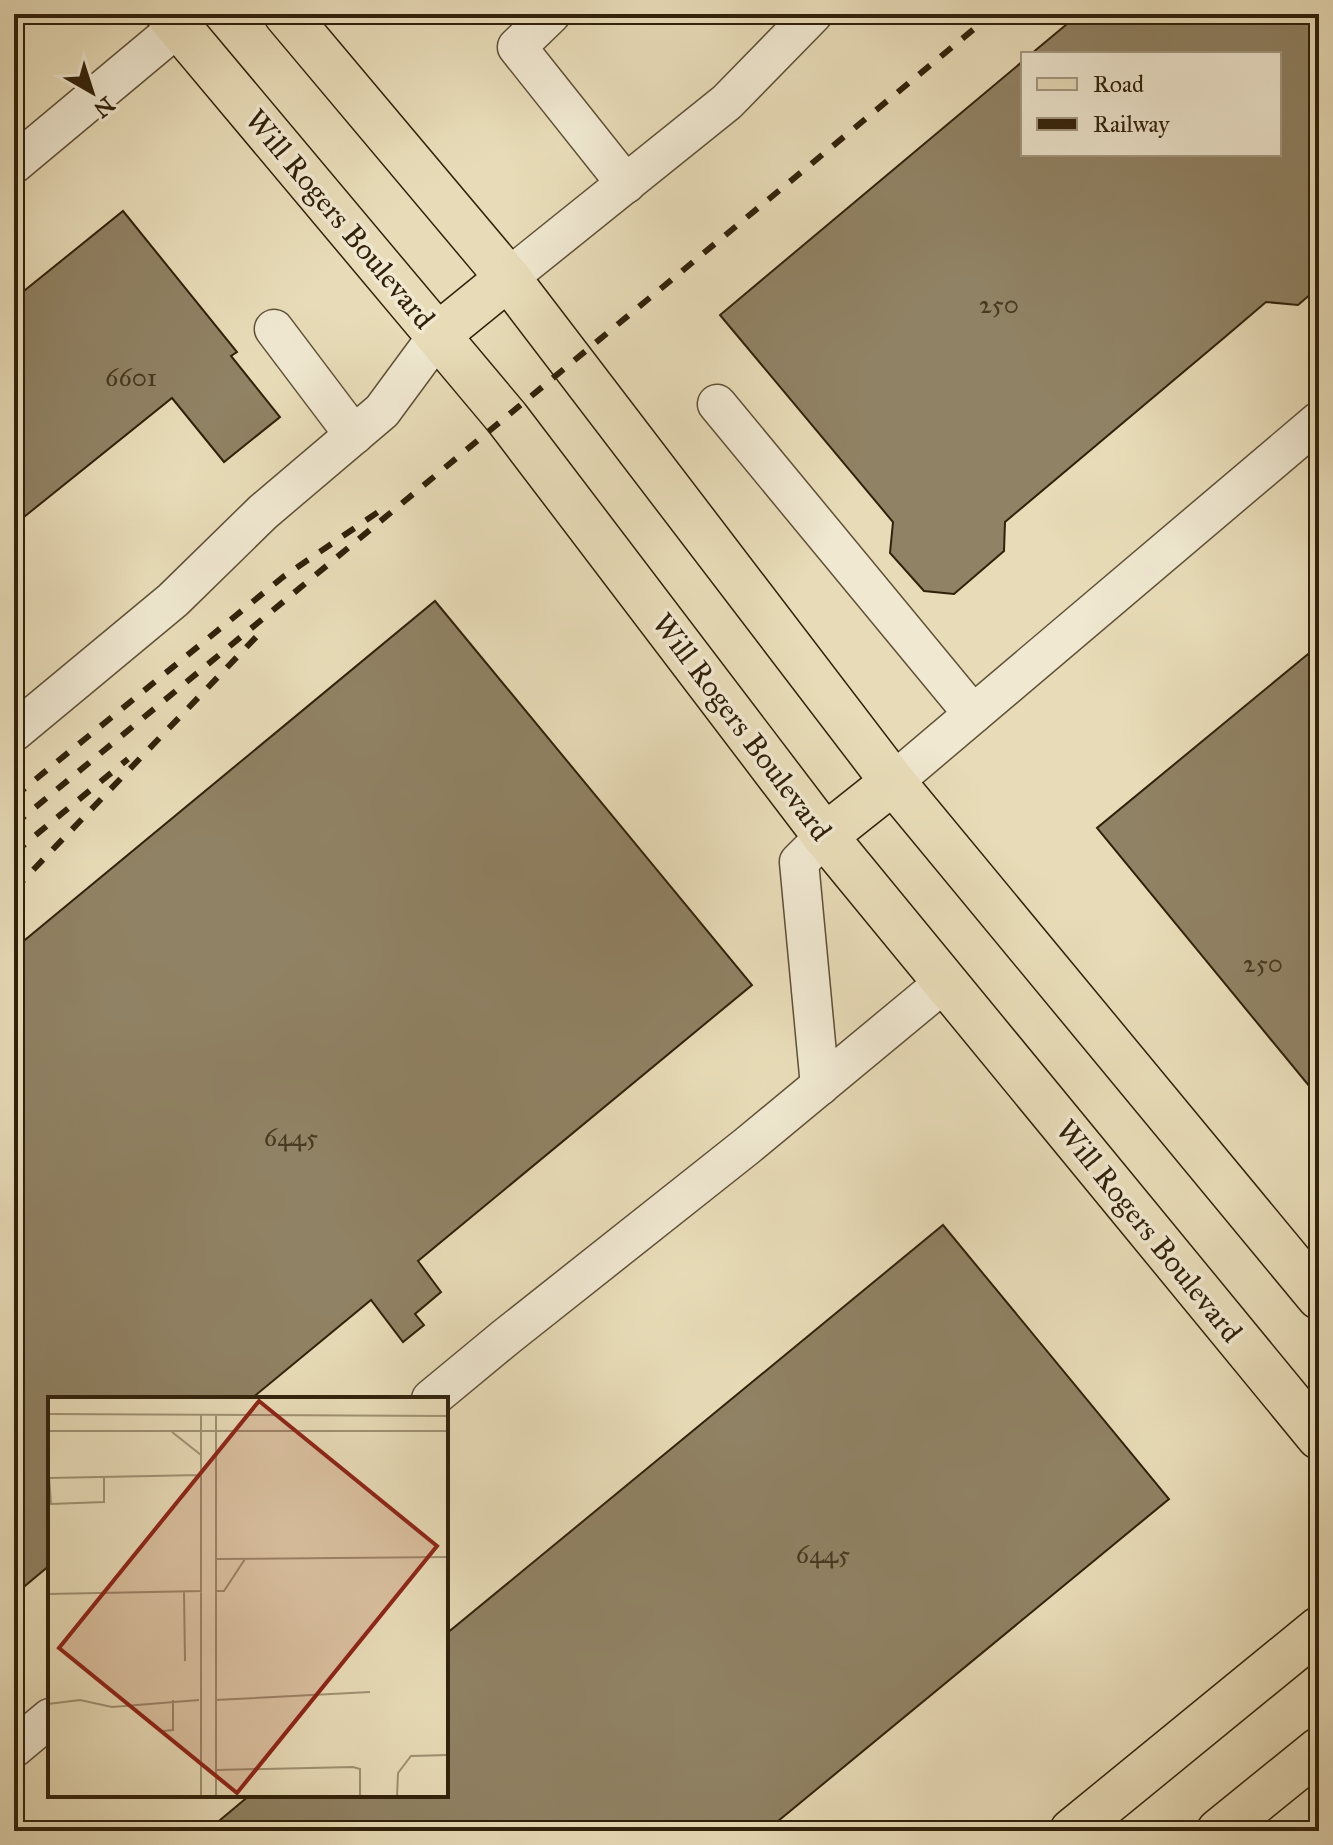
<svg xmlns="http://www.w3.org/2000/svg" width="1333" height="1845" viewBox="0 0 1333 1845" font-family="'IM FELL Great Primer',serif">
<rect width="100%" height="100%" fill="#e8dcb8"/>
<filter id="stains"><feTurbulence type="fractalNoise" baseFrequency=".0025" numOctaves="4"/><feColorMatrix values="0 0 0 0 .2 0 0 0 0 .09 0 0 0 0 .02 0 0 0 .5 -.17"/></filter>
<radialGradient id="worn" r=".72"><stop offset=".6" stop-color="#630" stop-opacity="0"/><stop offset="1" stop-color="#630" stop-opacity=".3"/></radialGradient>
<!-- building -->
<g fill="#908264" stroke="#31210a" stroke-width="2">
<path d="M1079,14h240v273l-21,18 -32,-3 -41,35 -220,185 -1,29 -50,43 -30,-3 -34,-38 3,-31 -173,-207 303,-254v93h256v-100h-248z"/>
<path d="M123,211l114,141 -6,4 49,61 -56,45 -52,-64 -158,127v-226z"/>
<path d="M435,601l317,384 -334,276 23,31 -26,22 9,11 -21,17 -32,-42 -120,99h-201v166l-36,30v-646z"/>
<path d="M1319,645v453l-222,-270z"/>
<path d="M943,1225l226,274 -403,332h-559l43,-36h196v-161z"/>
</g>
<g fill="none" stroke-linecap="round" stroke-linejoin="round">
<!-- minor casing -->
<g stroke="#5f5036" stroke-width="41">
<g id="minor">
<path d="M551,14l-34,33 109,137"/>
<path d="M14,164l164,-137"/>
<path d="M508,278l219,-176 86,-88"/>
<path d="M274,329l80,106"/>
<path d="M717,404l256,310"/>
<path d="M14,732l159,-132 90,-88 119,-101 56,-76"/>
<path d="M893,782l426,-361"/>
<path d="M820,1086l-21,-224 26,-26"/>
<path d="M431,1399l75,-62 241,-191 198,-164"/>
<path d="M14,1748l36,-30"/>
</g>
</g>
<!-- major casing -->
<g stroke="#31210a" stroke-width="47">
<g id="major">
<path d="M168,14l339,404 318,418 494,601"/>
<path d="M286,14l222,264 385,504 426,515"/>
<path d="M438,335l70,-57"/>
<path d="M825,836l68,-54"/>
<path d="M1072,1831l247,-202"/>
<path d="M1219,1831l100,-81"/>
</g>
</g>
<!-- minor -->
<use href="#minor" stroke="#f0e8d1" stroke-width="38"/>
<!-- major -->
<use href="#major" stroke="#e8dcb8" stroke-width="44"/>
<!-- rail -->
<g stroke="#31210a" stroke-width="6" stroke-dasharray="14 14" stroke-linecap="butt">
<path d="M14,797l269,-220 98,-67"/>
<path d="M14,825l978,-811"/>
<path d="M14,853l114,-94"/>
<path d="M14,890l246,-257"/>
</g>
</g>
<g text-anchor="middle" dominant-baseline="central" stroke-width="7" stroke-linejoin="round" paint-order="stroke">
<!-- number labels -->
<g font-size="26" fill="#493920">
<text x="999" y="304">250</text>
<text x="131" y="377">6601</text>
<text x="1263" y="963">250</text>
<text x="291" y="1137">6445</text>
<text x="823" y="1554">6445</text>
</g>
<!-- street labels -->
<g font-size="30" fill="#31210a" stroke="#f0e8d1">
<text transform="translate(340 219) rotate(50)">Will Rogers Boulevard</text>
<text transform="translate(742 727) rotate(53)">Will Rogers Boulevard</text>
<text transform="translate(1149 1231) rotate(51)">Will Rogers Boulevard</text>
</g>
</g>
<!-- overview -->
<g transform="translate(48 1397)">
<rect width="400" height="400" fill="#e8dcb8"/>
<path fill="none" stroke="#9f9172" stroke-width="2" d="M0,17l400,2M153,18v381M0,34h400M124,35l29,23M0,66l3,41 53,-2v-25M0,81l153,-3M169,162l231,-2M169,194h7l21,-32M136,195l1,69M0,197l154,-3M167,303l155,-8M0,307l32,-4 32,7 87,-7M115,334l10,-1v-30M168,373l137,-3 7,2v27M168,399v-381M349,399l1,-23 13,-17 37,-1"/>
<path fill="#8f2418" fill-opacity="0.15" stroke="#8f2418" stroke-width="4" d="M211,4l178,145 -200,247 -178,-145z"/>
<rect width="400" height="400" fill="none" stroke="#31210a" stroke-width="4"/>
</g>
<!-- margin -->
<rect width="1333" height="1845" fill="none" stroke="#e8dcb8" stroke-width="48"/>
<rect x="16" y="16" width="1301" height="1813" fill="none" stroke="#31210a" stroke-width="4"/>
<rect x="24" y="24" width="1285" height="1797" fill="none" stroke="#31210a" stroke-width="2"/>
<!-- legend -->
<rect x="1021" y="52" width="260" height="104" fill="#f0e8d1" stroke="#a49881" stroke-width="2"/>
<rect x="1037" y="78" width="40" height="12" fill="#e8dcb8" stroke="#a49881" stroke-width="2"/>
<text x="1093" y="92" font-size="24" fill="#31210a">Road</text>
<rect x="1037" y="118" width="40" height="12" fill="#31210a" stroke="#a49881" stroke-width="2"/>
<text x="1093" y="132" font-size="24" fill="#31210a">Railway</text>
<!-- north arrow -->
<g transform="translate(92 92) rotate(141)" stroke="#f0e8d1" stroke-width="6" paint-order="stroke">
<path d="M0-6L14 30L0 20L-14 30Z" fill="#31210a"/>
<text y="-12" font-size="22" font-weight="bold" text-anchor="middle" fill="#31210a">N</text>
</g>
<rect width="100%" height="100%" filter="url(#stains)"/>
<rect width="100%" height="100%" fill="url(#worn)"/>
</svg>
